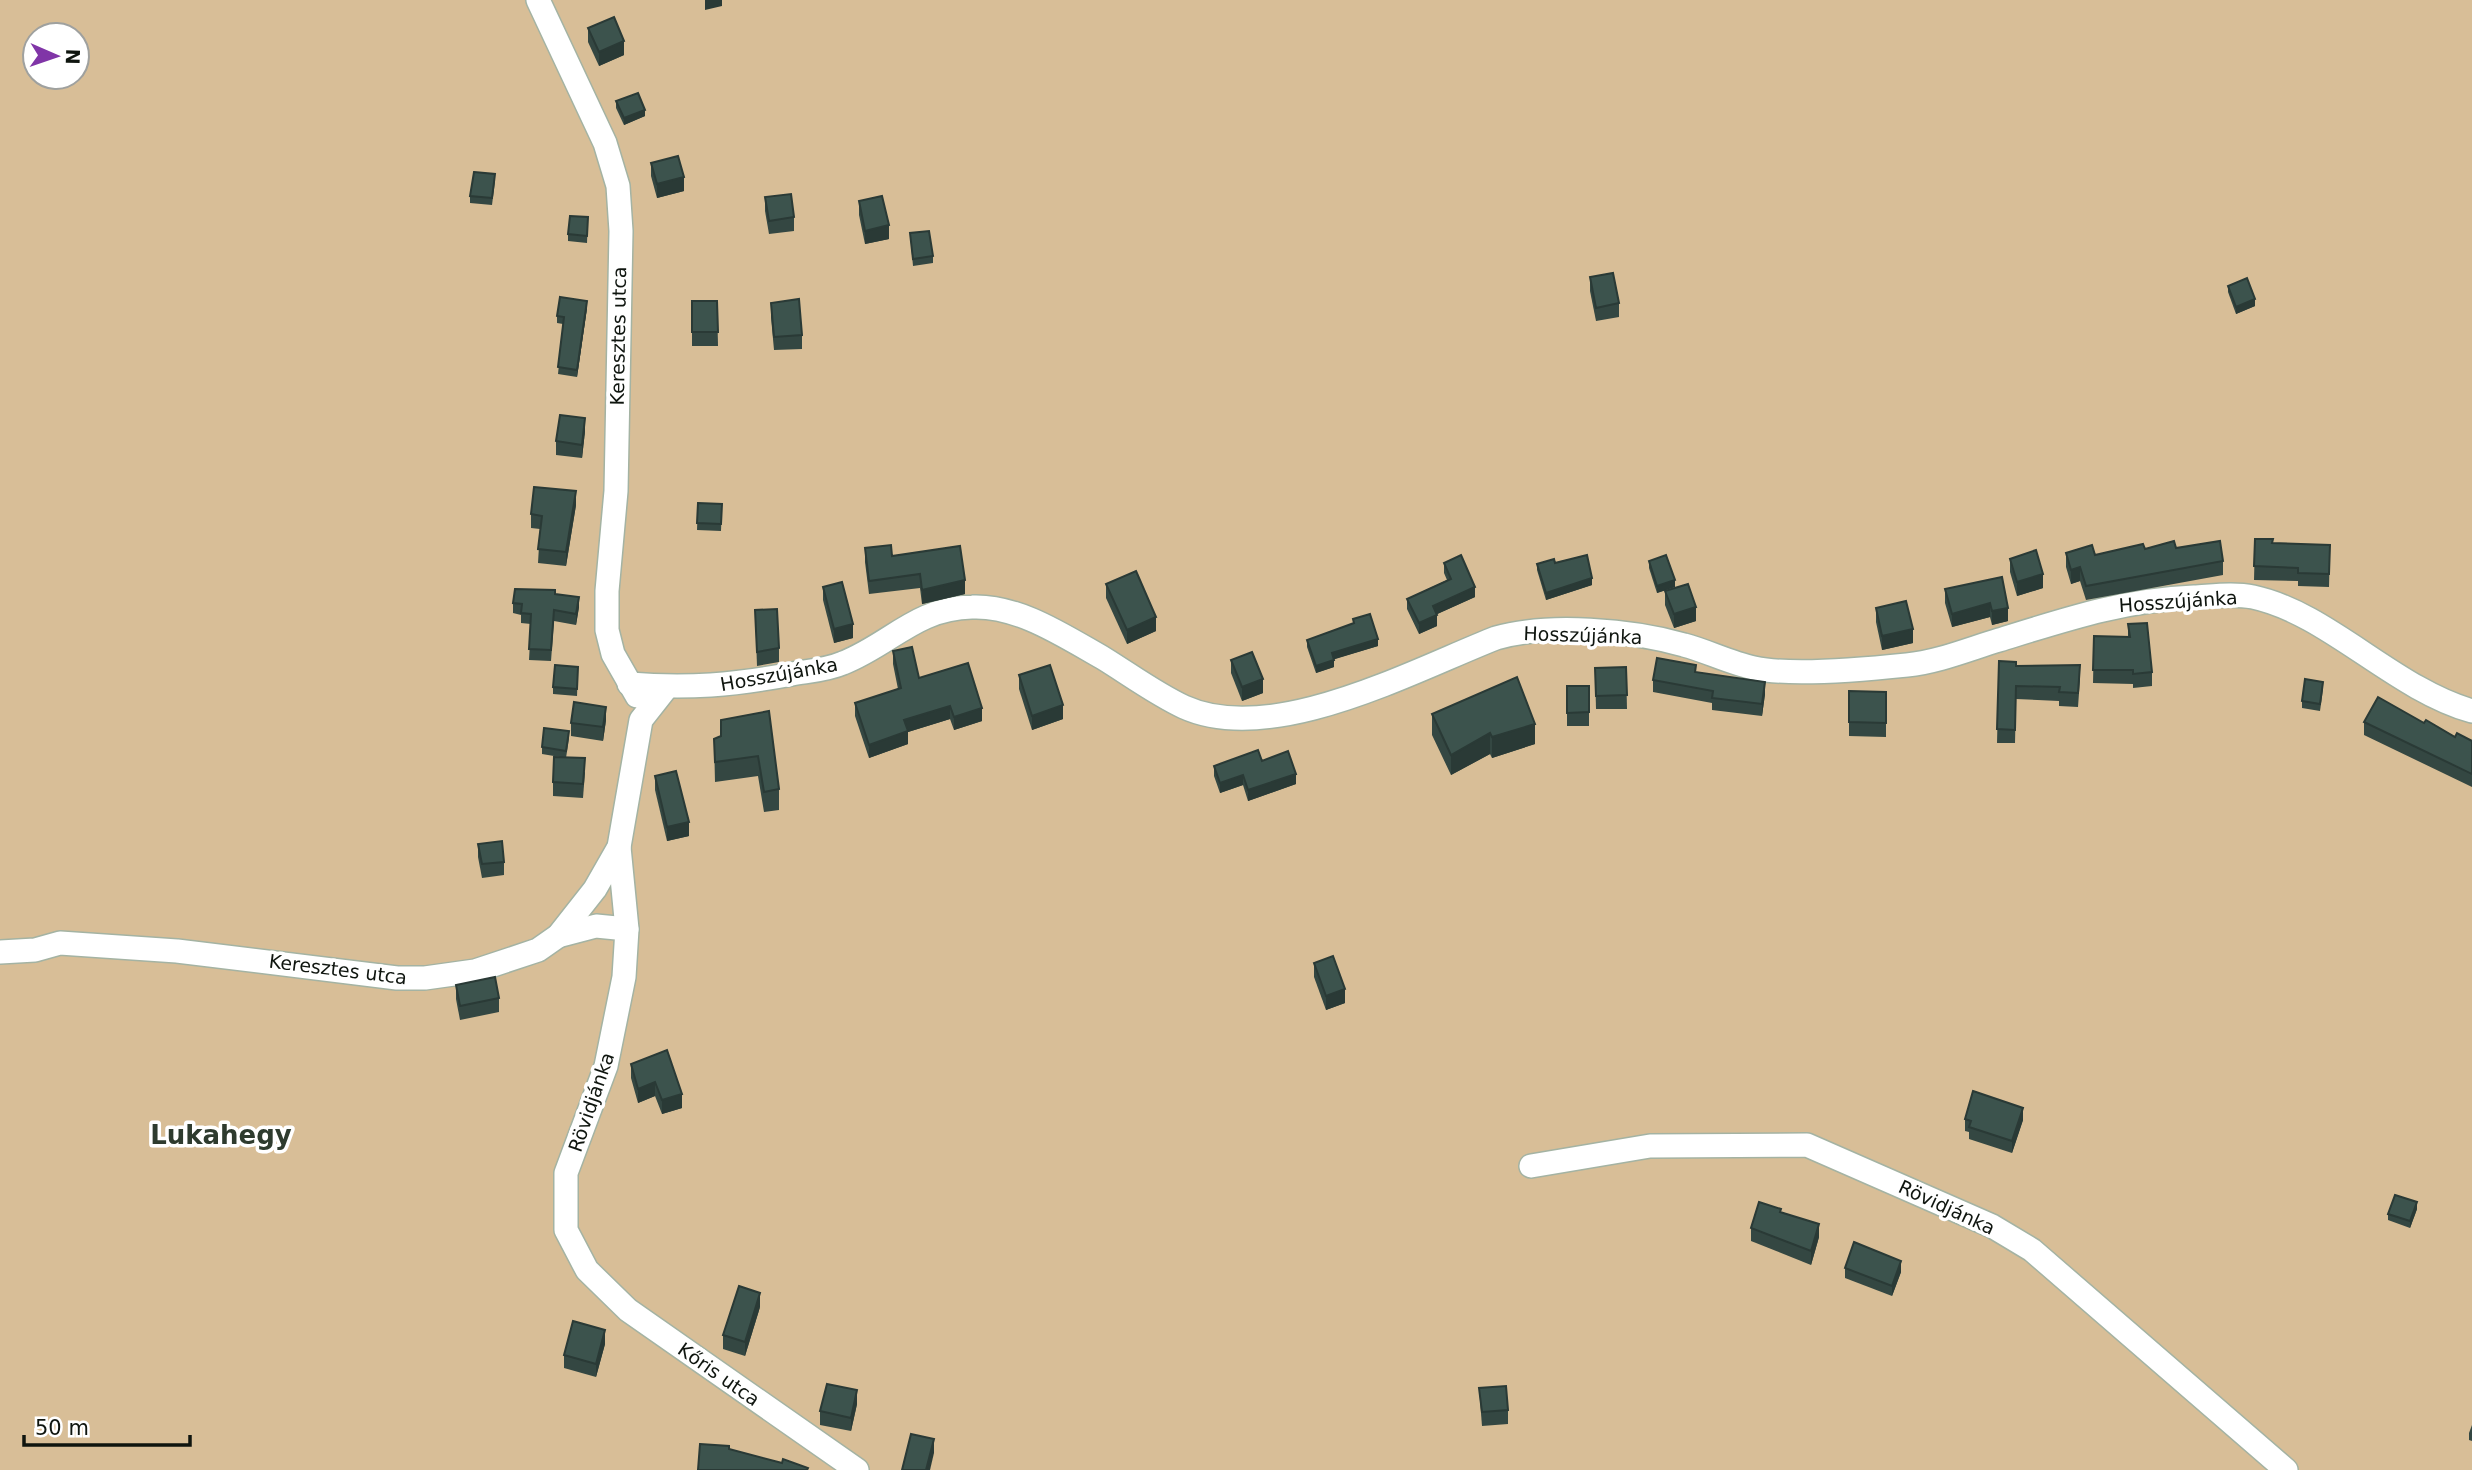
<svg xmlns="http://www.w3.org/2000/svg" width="2472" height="1470" viewBox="0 0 2472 1470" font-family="'DejaVu Sans',sans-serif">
<rect width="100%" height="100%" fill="#e2f2e1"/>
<!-- green -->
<path fill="#d8be97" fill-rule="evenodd" d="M0,0h2472v1470h-2472zM35,35h42v42h-42z"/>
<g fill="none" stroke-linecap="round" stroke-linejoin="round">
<!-- minor casing -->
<g stroke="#a4b3a3" stroke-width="26">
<g id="minor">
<path d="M538,0l67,143 13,43 3,45 -5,260 -9,100v39l6,24 24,42"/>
<path d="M629,684c58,5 106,1 163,-10 17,-3 35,-4 51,-11 48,-19 73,-55 129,-56 46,-2 92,29 131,51 26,16 53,36 81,49 88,40 228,-36 312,-69 52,-15 136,-8 188,7 23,6 46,18 70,23 36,8 115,1 153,-3 31,-3 62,-16 92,-25 68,-21 124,-40 195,-43 19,-1 40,-4 59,0 75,16 141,92 219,114"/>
<path d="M619,847l8,82"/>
<path d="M558,936l38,-10 31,3 -3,48 -18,89 -40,107v57l21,40 41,40 229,160"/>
<path d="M0,952l35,-2 25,-7 117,8 220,27h28l50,-7 63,-21 20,-14 37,-47 24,-42 22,-127 26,-33"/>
<path d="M1531,1166l119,-20 157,-1 185,81 40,24 254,220"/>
</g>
</g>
<!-- minor -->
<use href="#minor" stroke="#fff" stroke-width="23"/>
</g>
<!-- wall -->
<g fill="#344742">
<path d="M588,28l36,27 -25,11 -11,-24z"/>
<path d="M616,101l29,15 -21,9 -8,-17z"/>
<path d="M651,163l33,28 -27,7 -6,-22z"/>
<path d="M495,181l-3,24 -22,-2v-7z"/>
<path d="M765,197l29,20v14l-25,3 -4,-23z"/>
<path d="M859,201l30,38 -24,5 -6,-29z"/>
<path d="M588,217l-1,26 -19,-2v-7z"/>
<path d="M910,233l23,23v7l-20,3z"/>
<path d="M1590,277l29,26v14l-23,4 -6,-30z"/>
<path d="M2228,286l27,20 -19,8 -8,-22z"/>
<path d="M692,301h25l1,45h-26z"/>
<path d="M771,303l31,32v14l-28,1 -3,-33z"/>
<path d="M587,308l-10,69 -19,-3 5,-50 -6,-1v-7z"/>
<path d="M585,431l-3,27 -26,-3v-14z"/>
<path d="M698,503l24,1 -1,27 -24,-1z"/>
<path d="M576,505l-10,61 -28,-3 2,-34 -9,-1v-14z"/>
<path d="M2255,539l17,4 58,2 -1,42 -31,-1v-5l-44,-1z"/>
<path d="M865,548l27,8 73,38 -43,10 -2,-16 -51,6 -4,-32z"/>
<path d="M2176,548l47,13v14l-137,25 -6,-19 -9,3 -5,-17v-14l29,2 50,-6z"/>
<path d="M2010,559l33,29 -26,8 -7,-24z"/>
<path d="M1649,561l26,26 -18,6 -8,-25z"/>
<path d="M1444,563l31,34 -38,17v12l-18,8 -12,-25v-10l40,-19 -3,-7z"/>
<path d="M1555,563l37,22 -46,15 -9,-30v-6z"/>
<path d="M2002,577l6,44 -16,4 -2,-8 -38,10 -7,-24v-14z"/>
<path d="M1106,584l50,47 -29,13 -21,-46z"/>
<path d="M823,587l30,51 -19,5 -11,-43z"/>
<path d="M1665,591l31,30 -22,7 -9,-23z"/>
<path d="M555,594l24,13 -3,18 -22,-4 -3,40 -22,-1 2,-36 -10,-1v-8l-8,-2v-10z"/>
<path d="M1876,608l37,35 -31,7 -6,-28z"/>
<path d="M755,610l24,38v14l-22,4z"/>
<path d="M1353,619l25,27 -44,13v8l-18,6 -9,-26v-7l46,-16z"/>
<path d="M2128,624l24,48v14l-19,2v-4l-40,-1 1,-47 34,1z"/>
<path d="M893,651l26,27 63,43 -28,9 -4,-11 -42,13v12l-39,14 -14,-42v-13l43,-14 -5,-25z"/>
<path d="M1231,660l32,33 -21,8 -11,-28z"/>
<path d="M1999,661l17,5 64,13 -2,28 -19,-1v-5l-43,-2 -1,44h-18z"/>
<path d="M578,667l-1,29 -24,-2v-7z"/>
<path d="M1626,667l1,42h-31l-1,-41z"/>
<path d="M1696,672l69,22 -3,22 -50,-6v-7l-59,-11v-12z"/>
<path d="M1019,675l44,44 -31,11 -13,-41z"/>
<rect x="1567" y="686" width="22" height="40"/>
<path d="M2323,689l-3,22 -18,-3v-7z"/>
<path d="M1849,691l37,1v45l-37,-1z"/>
<path d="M769,711l10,78v21l-15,2 -6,-36 -43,6 -1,-43z"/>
<path d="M1432,714l103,30 -43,14 -2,-4 -39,21 -19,-40z"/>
<path d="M606,720l-3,21 -32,-5v-13z"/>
<path d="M2364,722l60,1 31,14 17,4v46l-108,-52z"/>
<path d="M569,738l-3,20 -24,-4v-7z"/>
<path d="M1262,761l34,23 -48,17 -5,-16 -23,8 -6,-17v-10z"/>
<path d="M585,772l-2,26 -30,-2v-14z"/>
<path d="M655,776l34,60 -22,5 -12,-51z"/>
<path d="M478,844l26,18v13l-22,3 -4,-21z"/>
<path d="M1314,963l31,40 -19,7 -12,-33z"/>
<path d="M456,985l43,13v14l-39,8 -4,-21z"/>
<path d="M667,1050l15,58 -20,6 -7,-18 -17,7 -7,-25v-14z"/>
<path d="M1965,1119l58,1 -11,33 -43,-14v-7l-4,-1z"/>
<path d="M2417,1209l-7,19 -22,-8v-6z"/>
<path d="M1781,1213l38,24 -8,28 -60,-24v-13z"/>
<path d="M1845,1268l56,4 -9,24 -47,-18z"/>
<path d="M760,1307l-15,49 -22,-7v-14z"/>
<path d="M605,1344l-9,33 -32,-9v-13z"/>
<path d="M1479,1388l29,22v14l-26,2z"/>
<path d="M857,1404l-6,27 -31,-6v-14z"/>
<path d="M2472,1425v16l-3,-1v-7z"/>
</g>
<!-- shaded-wall -->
<g fill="#2a3a36">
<path d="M705,0h17v6l-17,4z"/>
<path d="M624,41v14l-25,11v-14z"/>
<path d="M645,110v6l-21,9v-7z"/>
<path d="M684,177v14l-27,7v-14z"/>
<path d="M889,225v14l-24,5v-13z"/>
<path d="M2255,299v7l-19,8v-7z"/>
<path d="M587,301v7l-10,69v-7z"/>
<path d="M585,418v13l-3,27v-13z"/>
<path d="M576,491v14l-10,61v-14z"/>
<path d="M2080,567v14l-9,3v-14z"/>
<path d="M2043,574v14l-26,8v-14z"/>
<path d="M1592,578v7l-46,15v-7z"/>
<path d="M965,580v14l-43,10v-14z"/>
<path d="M1675,580v7l-18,6v-7z"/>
<path d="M1475,587v10l-42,19v-10z"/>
<path d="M579,597v10l-3,18v-11z"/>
<path d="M1990,603v14l-38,10v-13z"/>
<path d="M1696,607v14l-22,7v-14z"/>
<path d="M2008,608v13l-16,4v-14z"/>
<path d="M1437,615v11l-18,8v-11z"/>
<path d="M1156,617v14l-29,13v-14z"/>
<path d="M853,624v14l-19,5v-14z"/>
<path d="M1913,629v14l-31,7v-14z"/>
<path d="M1378,639v7l-46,14v-7z"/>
<path d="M1334,660v7l-18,6v-7z"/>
<path d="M1263,679v14l-21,8v-14z"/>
<path d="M1765,682v12l-3,22v-12z"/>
<path d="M1063,705v14l-31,11v-14z"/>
<path d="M950,706v13l-42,13v12l-39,14v-13l35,-25z"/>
<path d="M606,707v13l-3,21v-14z"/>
<path d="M982,708v13l-28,9v-13z"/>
<path d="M1535,724v20l-43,14v-21z"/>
<path d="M1490,733v21l-39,21v-20z"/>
<path d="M1296,774v10l-48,17v-11z"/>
<path d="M1243,775v10l-23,8v-10z"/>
<path d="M689,822v14l-22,5v-14z"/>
<path d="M1345,989v14l-19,7v-14z"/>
<path d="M655,1082v14l-17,7v-14z"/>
<path d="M682,1094v14l-20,6v-14z"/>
<path d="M2023,1108v12l-11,33v-12z"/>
<path d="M2417,1202v7l-7,19v-7z"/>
<path d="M1819,1224v13l-8,28v-14z"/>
<path d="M1901,1261v11l-9,24v-10z"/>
<path d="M760,1293v14l-15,49v-14z"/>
<path d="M605,1330v14l-9,33v-13z"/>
<path d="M857,1390v14l-6,27v-13z"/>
<path d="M934,1439v14l-4,17h-4z"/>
</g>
<!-- building -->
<g fill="#3c534d" stroke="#2a3a36" stroke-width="2">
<path d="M614,17l10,24 -25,11 -11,-24z"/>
<path d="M638,93l7,17 -21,8 -8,-17z"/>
<path d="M678,156l6,21 -27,7 -6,-21z"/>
<path d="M474,172l21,2 -3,24 -22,-2z"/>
<path d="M791,194l3,23 -25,4 -4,-24z"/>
<path d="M882,196l7,29 -24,6 -6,-30z"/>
<path d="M570,216l18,1 -1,19 -19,-2z"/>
<path d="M929,231l4,25 -20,3 -3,-26z"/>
<path d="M1613,273l6,30 -23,5 -6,-31z"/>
<path d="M2247,278l8,21 -19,8 -8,-21z"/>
<path d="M560,297l27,4 -10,69 -19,-3 6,-50 -7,-1z"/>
<path d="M799,299l3,36 -28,2 -3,-34z"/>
<path d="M692,301h25l1,31h-26z"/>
<path d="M560,415l25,3 -3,27 -26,-4z"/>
<path d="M534,487l42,4 -10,61 -28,-3 4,-33 -11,-2z"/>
<path d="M698,503l24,1 -1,20 -24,-1z"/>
<path d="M2255,539h18l-1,4 58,2 -1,29 -31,-1v-5l-44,-2z"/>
<path d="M2174,541l2,7 44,-7 3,20 -137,25 -6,-19 -9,3 -5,-17 26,-8 3,10 48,-11 2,5z"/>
<path d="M891,545l1,11 68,-10 5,34 -43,10 -2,-16 -51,7 -4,-33z"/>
<path d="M2036,550l7,24 -26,8 -7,-23z"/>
<path d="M1461,555l14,32 -42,19 4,9 -18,8 -12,-24 44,-20 -7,-16z"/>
<path d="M1587,555l5,23 -46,15 -9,-29 17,-5 1,4z"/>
<path d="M1666,555l9,25 -18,6 -8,-25z"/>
<path d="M1136,571l20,46 -29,13 -21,-46z"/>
<path d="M2002,577l6,31 -16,3 -2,-8 -38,11 -7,-25z"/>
<path d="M842,582l11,42 -19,5 -11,-42z"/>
<path d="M1688,584l8,23 -22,7 -9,-23z"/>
<path d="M515,589l40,1v4l24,3 -3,17 -22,-4 -3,40 -22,-1 2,-35 -10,-1 1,-9 -9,-1z"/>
<path d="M1906,601l7,28 -31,7 -6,-28z"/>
<path d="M777,609l2,39 -22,4 -2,-42z"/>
<path d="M1370,614l8,25 -46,14 2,7 -18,6 -9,-26 47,-17 -1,-4z"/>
<path d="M2147,623l5,49 -19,2v-4h-40l1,-34 36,1 -2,-13z"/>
<path d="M912,647l7,31 49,-15 14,45 -28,9 -4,-11 -46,14 4,11 -39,14 -14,-42 46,-15 -8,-37z"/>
<path d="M1252,652l11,27 -21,8 -11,-27z"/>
<path d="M1657,658l39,7 -1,7 70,10 -3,22 -50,-6 1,-7 -60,-11z"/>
<path d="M1999,661l17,1v4l64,-1 -2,28 -19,-1 1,-5 -44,-1 -1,44 -18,-1z"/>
<path d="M555,665l23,2 -1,22 -24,-2z"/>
<path d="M1050,665l13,40 -31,11 -13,-41z"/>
<path d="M1626,667l1,28 -31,1 -1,-28z"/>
<path d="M1517,677l18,47 -43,13 -2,-4 -39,22 -19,-41z"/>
<path d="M2305,679l18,3 -3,22 -18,-3z"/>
<path d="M1567,686h22v26l-22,1z"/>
<path d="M1849,691l37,1v31l-37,-1z"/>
<path d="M2378,697l46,26 2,-3 29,17 2,-4 15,8v33l-108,-52z"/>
<path d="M574,702l32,5 -3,20 -32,-4z"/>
<path d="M769,711l10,78 -15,3 -6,-36 -43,6 -1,-23 7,-3v-16z"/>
<path d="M544,728l25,3 -3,20 -24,-4z"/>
<path d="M1258,750l4,11 26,-10 8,23 -48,16 -5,-15 -23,8 -6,-17z"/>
<path d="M554,757l31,1 -2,26 -30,-2z"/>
<path d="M676,771l13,51 -22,5 -12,-51z"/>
<path d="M502,841l2,21 -22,2 -4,-20z"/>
<path d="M1333,956l12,33 -19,7 -12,-33z"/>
<path d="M495,977l4,21 -39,8 -4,-21z"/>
<path d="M667,1050l15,44 -20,6 -7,-18 -17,7 -7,-25z"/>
<path d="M1973,1091l50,17 -11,33 -43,-14 2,-6 -6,-2z"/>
<path d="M2395,1195l22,7 -7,19 -22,-7z"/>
<path d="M1759,1202l22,7 -1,3 39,12 -8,27 -60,-23z"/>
<path d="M1854,1242l47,19 -9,25 -47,-18z"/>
<path d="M739,1286l21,7 -15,49 -22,-7z"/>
<path d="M573,1321l32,9 -9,34 -32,-9z"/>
<path d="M827,1384l30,6 -6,28 -31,-7z"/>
<path d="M1506,1386l2,24 -26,2 -3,-24z"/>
<path d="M911,1434l23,5 -8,31h-24z"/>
<path d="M700,1444l29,2v3l53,14 1,-4 25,9 -1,2h-109z"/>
</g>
<g text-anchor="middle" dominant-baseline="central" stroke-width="7" stroke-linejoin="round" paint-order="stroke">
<!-- street labels -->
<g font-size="19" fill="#0f150f" stroke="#fff">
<text transform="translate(618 336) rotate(-89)">Keresztes utca</text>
<text transform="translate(2178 601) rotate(-4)">Hosszújánka</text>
<text transform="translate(1583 635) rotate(2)">Hosszújánka</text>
<text transform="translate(779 674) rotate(-10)">Hosszújánka</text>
<text transform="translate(338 969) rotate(7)">Keresztes utca</text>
<text transform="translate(591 1102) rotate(-71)">Rövidjánka</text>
<text transform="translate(1947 1207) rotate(25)">Rövidjánka</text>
<text transform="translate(719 1374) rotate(35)">Kőris utca</text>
</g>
<!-- district labels -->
<g font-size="26" font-weight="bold" fill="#2e3b2e" stroke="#fff">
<text x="221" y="1135">Lukahegy</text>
</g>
</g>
<!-- north arrow -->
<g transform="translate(56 56) rotate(92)"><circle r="33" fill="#ffffff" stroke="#9fa19f" stroke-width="2"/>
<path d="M0-5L12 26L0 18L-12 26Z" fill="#8035a7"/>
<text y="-10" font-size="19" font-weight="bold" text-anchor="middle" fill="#0f150f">N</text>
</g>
<!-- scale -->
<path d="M24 1435v10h166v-10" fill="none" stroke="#0f150f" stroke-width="3.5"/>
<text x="35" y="1435" font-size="21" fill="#0f150f" stroke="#ffffff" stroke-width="5" paint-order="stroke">50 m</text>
</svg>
